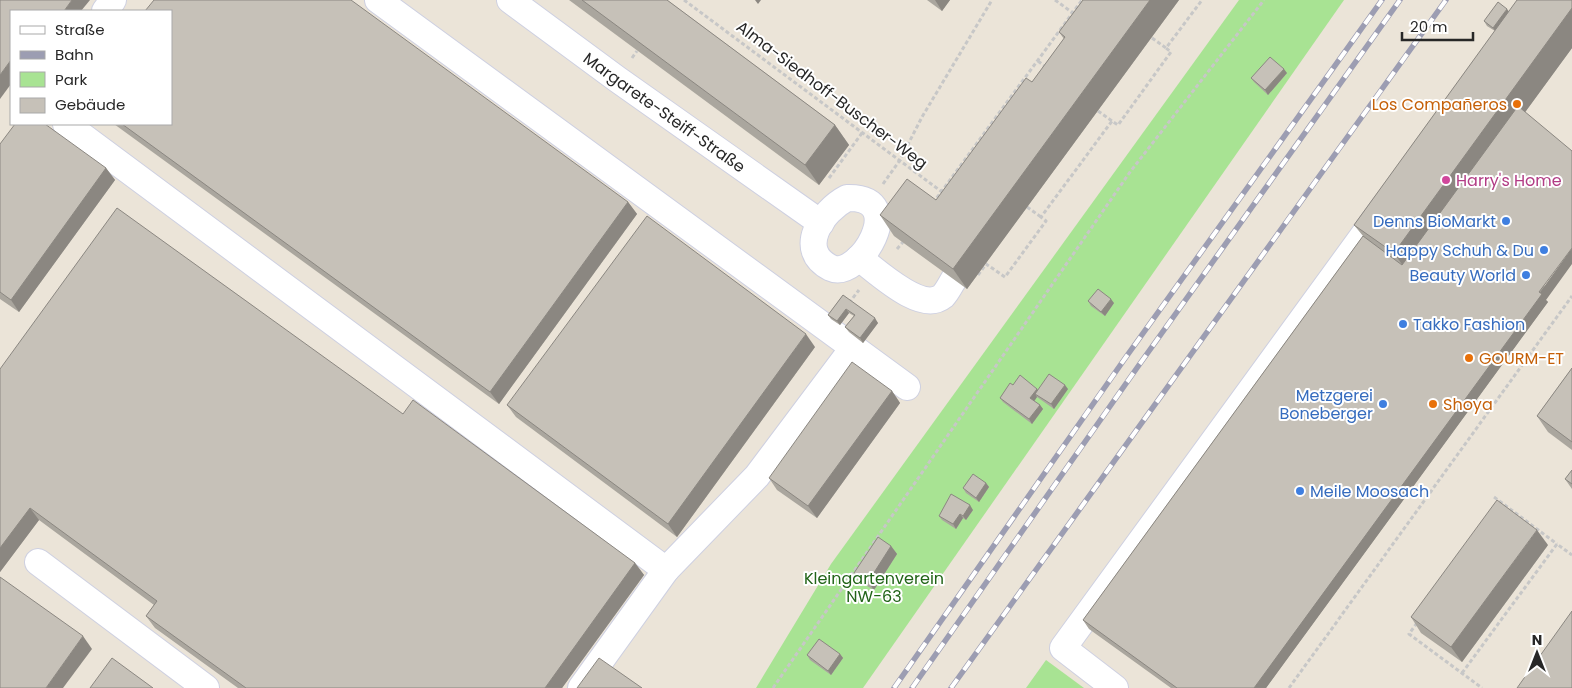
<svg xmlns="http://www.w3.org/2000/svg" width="1572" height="688" viewBox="0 0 1572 688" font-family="Poppins,sans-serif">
<rect width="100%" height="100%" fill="#ebe4d8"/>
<!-- green -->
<g fill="#a8e393">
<path d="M1239,0h105l-481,688h-107l75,-124z"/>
<path d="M1046,660l38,28h-58z"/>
</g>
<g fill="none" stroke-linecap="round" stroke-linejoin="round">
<!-- minor casing -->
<g stroke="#ced0e1" stroke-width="28">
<g id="minor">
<path d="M378,0l529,387"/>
<path id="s1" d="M510,0l107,79 204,144"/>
<path d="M105,11l8,-11"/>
<path d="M66,124l600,446"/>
<path d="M847,198c64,-2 12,83 -16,70 -36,-18 -9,-57 16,-70z"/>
<path d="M859,258c18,13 62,56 84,38 4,-4 8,-12 11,-17"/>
<path d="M38,562l168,126"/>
<path d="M581,688l85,-118 91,-94 96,-128"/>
<path d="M1115,688l-52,-40 321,-441"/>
</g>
</g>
<!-- path -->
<g stroke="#c7c7c7" stroke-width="3" stroke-dasharray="4 2.5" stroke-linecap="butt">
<path d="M684,0l258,192"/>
<path d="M1055,0l18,13"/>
<path d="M1152,38l14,10"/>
<path d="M632,58l5,-7"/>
<path d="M1038,61l9,7"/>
<path d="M1098,111l14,10"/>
<path d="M829,178l33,-45"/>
<path d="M883,184l17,-24 22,-43 70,-117"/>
<path d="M933,203l149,-203"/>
<path d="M1027,207l14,10"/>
<path d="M897,249l6,-7"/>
<path d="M978,275l8,-11 19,13 41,-56 -5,-4 71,-96 6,4 53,-73 -5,-4 36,-48"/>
<path d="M849,303l10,-13"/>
<path d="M1494,497l63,47"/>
<path d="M1417,623l-8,11 73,54"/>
<path d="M1462,673l95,-129 15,11"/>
<path d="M773,688l357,-516 134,-172"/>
<path d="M1289,688l283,-392"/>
</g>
<!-- minor -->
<use href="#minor" stroke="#fff" stroke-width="26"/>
<!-- rail casing -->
<g stroke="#9c9db2" stroke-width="5.5">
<g id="rail">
<path d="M894,688l232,-331 256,-357"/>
<path d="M912,688l227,-323 261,-365"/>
<path d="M951,688l495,-688"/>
</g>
</g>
<!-- rail -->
<use href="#rail" stroke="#fff" stroke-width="4" stroke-dasharray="11" stroke-linecap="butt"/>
</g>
<!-- wall -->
<g fill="#aaa69e">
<path d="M569,0h98l168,125 14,20 -30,40z"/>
<path d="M927,0h23l-8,11z"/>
<path d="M1083,0h96l-212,289 -73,-53 -14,-21 56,-15 96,-118 32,-43 -5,-7z"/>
<path d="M1572,0v48l-47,64 21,188 2,2 -282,386h-95l-82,-59 -6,-9 280,-384 -9,-11 141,-194 -8,-5 -3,-5 25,-9z"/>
<path d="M1287,73l-19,22 -14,-13 -3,-4z"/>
<path d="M114,124h57l457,78 9,12 -138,190z"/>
<path d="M0,144l106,24 9,12 -96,132 -19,-13z"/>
<path d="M843,295l35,28 -15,20 -14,-11 -4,-5 9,-11 -5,-3 -9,12 -9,-6 -3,-4z"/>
<path d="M1088,301l26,2 -9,13 -14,-10z"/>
<path d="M815,347l-138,190 -161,-120 -9,-12z"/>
<path d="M1572,368v82l-24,-18 -11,-16z"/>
<path d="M0,369l403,45 232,149 9,12 -82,113h-324l-83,-60 -9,-12 8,-11 -115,-85 -39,52z"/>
<path d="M1013,385l24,4 1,1 30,-1 -14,20 -17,-12 -3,4 6,4 3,4 -11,15 -29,-22 -3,-4z"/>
<path d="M892,391l8,12 -83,115 -40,-28 -8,-12z"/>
<path d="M1572,470v19l-7,-10z"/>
<path d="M986,483l3,4 -10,15 -13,-9 -3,-5z"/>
<path d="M973,510l-7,10 -3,-2 -7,11 -14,-9 -3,-4z"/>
<path d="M1548,545l-86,117 -41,-29 -10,-16z"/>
<path d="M891,546l6,8 -23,36 -14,-8 -6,-9z"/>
<path d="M840,654l3,4 -12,17 -21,-15 -3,-5z"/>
</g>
<!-- shaded-wall -->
<g fill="#8b8781">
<path d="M72,0h18l-9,11h-17z"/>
<path d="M755,0h6l-3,4z"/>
<path d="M935,0h15l-8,11z"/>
<path d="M1150,0h29l-212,289 -14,-20z"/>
<path d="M1572,8v40l-164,225 -14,-20z"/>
<path d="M1507,9l3,4 -14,19 -3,-4z"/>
<path d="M11,60v24l-11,15v-24z"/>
<path d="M1284,69l3,4 -19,22 -3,-5z"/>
<path d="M835,125l14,20 -30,40 -14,-20z"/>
<path d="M106,168l9,12 -96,132 -8,-12z"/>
<path d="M628,202l9,12 -138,190 -9,-12z"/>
<path d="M1572,248v16l-26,36 2,2 -282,386h-12z"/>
<path d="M1111,299l3,4 -9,13 -4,-4z"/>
<path d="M846,309l3,4 -9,12 -3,-4z"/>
<path d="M875,318l3,5 -15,20 -3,-5z"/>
<path d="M806,334l9,13 -138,190 -9,-13z"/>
<path d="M1065,385l3,4 -14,20 -3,-5z"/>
<path d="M1037,389l3,4 -5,1 2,3 -4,6 -3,-5z"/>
<path d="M892,391l8,12 -83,115 -9,-12z"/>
<path d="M1040,405l3,4 -11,15 -3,-5z"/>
<path d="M986,483l3,4 -10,15 -3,-4z"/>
<path d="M970,505l3,5 -7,10 -3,-4z"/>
<path d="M30,508l9,12 -39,52v-24z"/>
<path d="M960,514l3,4 -7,11 -3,-5z"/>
<path d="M1537,530l11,15 -86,117 -11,-15z"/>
<path d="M891,546l6,8 -23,36 -6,-8z"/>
<path d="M635,563l9,12 -82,113h-17z"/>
<path d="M83,636l9,13 -29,39h-17z"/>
<path d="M840,654l3,4 -12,17 -3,-4z"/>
</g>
<!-- building -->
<g fill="#c6c1b8" stroke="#8b8781">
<path d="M0,0h72l-8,11h-53v49l-11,15z"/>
<path d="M154,0h197l277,202 -138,190 -368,-268h49v-113h-26z"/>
<path d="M582,0h85l168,125 -30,40z"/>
<path d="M1083,0h67l-197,269 -73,-54 27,-36 29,21 90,-122 6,4 33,-45 -6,-5z"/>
<path d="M1517,0h55v8l-178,245 -40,-28z"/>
<path d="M1498,2l9,7 -14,19 -9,-7z"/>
<path d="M1270,57l14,12 -19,21 -14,-12z"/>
<path d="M1518,106l54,45v97l-33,44 3,2 -288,394h-77l-94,-68 280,-384 39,29z"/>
<path d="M15,124h30l61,44 -95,132 -11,-8v-148z"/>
<path d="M117,208l286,206 10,-14 222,163 -90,125h-299l-100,-72 11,-15 -127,-93 -30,40v-179z"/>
<path d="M647,216l159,118 -138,190 -161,-119z"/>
<path d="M1098,289l13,10 -10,13 -13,-11z"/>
<path d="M843,295l32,23 -15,20 -15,-11 10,-12 -9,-6 -9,12 -9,-6z"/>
<path d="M852,362l40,29 -84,115 -39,-28z"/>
<path d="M1572,368v74l-35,-26z"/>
<path d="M1049,374l16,11 -14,19 -16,-10z"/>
<path d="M1020,375l17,14 -7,9 10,7 -11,14 -29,-21 10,-15 3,2z"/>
<path d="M1572,470v14l-7,-5z"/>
<path d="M973,474l13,9 -10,15 -13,-10z"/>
<path d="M951,494l19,11 -7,11 -3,-2 -7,10 -14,-8z"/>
<path d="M1497,500l40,30 -86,117 -40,-30z"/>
<path d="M878,537l13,9 -23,36 -14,-9z"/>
<path d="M0,577l83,59 -37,52h-46z"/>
<path d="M1572,611v77h-55z"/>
<path d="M819,639l21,15 -12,17 -21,-16z"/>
<path d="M112,658l41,30h-63z"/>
<path d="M599,658l43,30h-65z"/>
</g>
<!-- markers -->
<g fill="#e8710a" stroke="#fff" stroke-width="2">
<circle cx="1517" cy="104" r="5"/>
<circle cx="1469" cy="358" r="5"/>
<circle cx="1433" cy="404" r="5"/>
</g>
<circle fill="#d1479c" stroke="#fff" stroke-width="2" cx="1446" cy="180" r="5"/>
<g fill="#3f7fe0" stroke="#fff" stroke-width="2">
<circle cx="1506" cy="221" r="5"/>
<circle cx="1544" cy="250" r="5"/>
<circle cx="1526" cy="275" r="5"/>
<circle cx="1403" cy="324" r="5"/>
<circle cx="1383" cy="404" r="5"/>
<circle cx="1300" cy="491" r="5"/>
</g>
<g text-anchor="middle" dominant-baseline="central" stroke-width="4" stroke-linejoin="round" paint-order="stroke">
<!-- street labels -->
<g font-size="16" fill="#272727" stroke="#fff">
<text transform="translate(832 95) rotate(37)">Alma-Siedhoff-Buscher-Weg</text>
<text stroke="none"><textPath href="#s1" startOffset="191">Margarete-Steiff-Straße</textPath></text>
</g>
<!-- food labels -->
<g font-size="16" fill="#c56008" stroke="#fff" text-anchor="start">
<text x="1507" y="104" text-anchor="end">Los Compañeros</text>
<text x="1479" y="358">GOURM-ET</text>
<text x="1443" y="404">Shoya</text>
</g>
<!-- hotel labels -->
<g font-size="16" fill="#b23c85" stroke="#fff" text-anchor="start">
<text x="1456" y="180">Harry's Home</text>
</g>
<!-- shop labels -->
<g font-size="16" fill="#366cbe" stroke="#fff" text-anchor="end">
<text x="1496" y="221">Denns BioMarkt</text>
<text x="1534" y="250">Happy Schuh &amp; Du</text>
<text x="1516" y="275">Beauty World</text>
<text x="1413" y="324" text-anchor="start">Takko Fashion</text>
<text x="1373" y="395">Metzgerei<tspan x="1373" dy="18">Boneberger</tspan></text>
<text x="1310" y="491" text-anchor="start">Meile Moosach</text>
</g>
<!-- park labels -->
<g font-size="16" fill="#216418" stroke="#fff">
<text x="874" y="578">Kleingartenverein<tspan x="874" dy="18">NW-63</tspan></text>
</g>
</g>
<!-- legend -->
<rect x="10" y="10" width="162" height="115" fill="#ffffff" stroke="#a9a9a9"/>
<rect x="20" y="26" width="25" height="8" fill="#ffffff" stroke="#a9a9a9"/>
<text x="55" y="35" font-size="15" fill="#272727">Straße</text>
<rect x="20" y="51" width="25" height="8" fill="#9c9db2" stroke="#a9a9a9"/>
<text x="55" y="60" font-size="15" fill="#272727">Bahn</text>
<rect x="20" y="72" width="25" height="15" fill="#a8e393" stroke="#a9a9a9"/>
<text x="55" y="85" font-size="15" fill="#272727">Park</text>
<rect x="20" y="98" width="25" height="15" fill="#c6c1b8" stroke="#a9a9a9"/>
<text x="55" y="110" font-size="15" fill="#272727">Gebäude</text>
<!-- north arrow -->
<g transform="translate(1537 653)" stroke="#ffffff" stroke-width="4" paint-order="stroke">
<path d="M0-4L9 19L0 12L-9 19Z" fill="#272727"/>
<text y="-8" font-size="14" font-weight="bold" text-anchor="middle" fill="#272727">N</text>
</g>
<!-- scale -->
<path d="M1402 32v8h71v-8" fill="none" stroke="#272727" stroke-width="2.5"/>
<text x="1410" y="32" font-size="15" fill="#272727" stroke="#ffffff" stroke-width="4" paint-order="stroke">20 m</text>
</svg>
